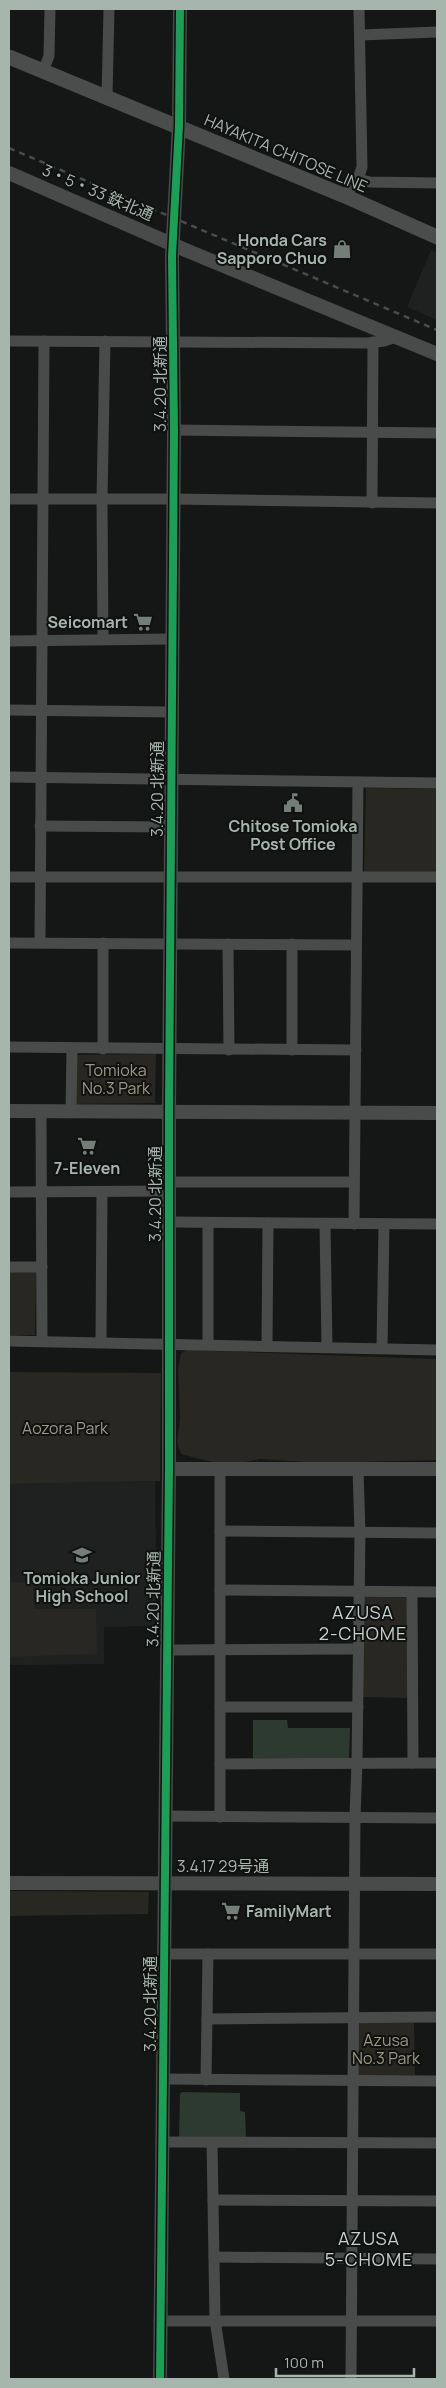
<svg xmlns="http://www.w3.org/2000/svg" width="446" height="2388" viewBox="0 0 446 2388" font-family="Manrope,'Noto Sans JP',sans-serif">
<rect width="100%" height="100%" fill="#151616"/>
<!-- built -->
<g fill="#1f2120">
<path d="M431,250l6,3v67l-30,-13z"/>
<path d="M155,1481l2,145 -53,1v37l-95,1v-181z"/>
</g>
<!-- green -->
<g fill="#282721">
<path d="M366,788l71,1v84h-73z"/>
<path d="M156,1054l-1,49 -79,1 1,-49z"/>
<path d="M9,1271h27l-1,64h-26z"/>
<path d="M188,1350l249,9v101l-116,3 -61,-4 -25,5 -19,-1 -35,-9 -4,-12 3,-24 -2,-48 3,-17z"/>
<path d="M9,1372l152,1 -1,108 -151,3z"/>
<path d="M9,1582l24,1 1,26h62l1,45 -88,3z"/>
<path d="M364,1596l43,2 1,100 -46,-1z"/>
<path d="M9,1891l140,1 -1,22 -139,2z"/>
<path d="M359,2023h55l1,52 -57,1z"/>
</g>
<!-- water -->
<g fill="#2d3a2f">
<path d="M253,1720h34l1,8h62l-1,31 -96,-1z"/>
<path d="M182,2092l58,1v18l5,1 1,26h-67l1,-44z"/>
</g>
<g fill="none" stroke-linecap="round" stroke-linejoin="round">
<!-- minor -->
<g stroke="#484b49" stroke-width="11">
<path d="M360,35l77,-3"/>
<path d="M43,71l6,-15 1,-47"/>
<path d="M107,97l2,-88"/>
<path d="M358,179l12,3 67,1"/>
<path d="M345,196l13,-17 4,-12 -3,-158"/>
<path d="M9,341l358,2 17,-2 12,-4"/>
<path d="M174,430l263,3"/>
<path d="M9,499h164l264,4"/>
<path d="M372,503l1,-161"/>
<path d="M103,639l-1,-140 3,-158"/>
<path d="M9,641l163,-2"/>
<path d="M9,710l162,2"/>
<path d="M9,777l428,6"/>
<path d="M40,826l131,1"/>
<path d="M9,877h428"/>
<path d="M9,943l347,2"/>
<path d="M40,943l4,-602"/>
<path d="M228,944l1,106"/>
<path d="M292,944v106"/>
<path d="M9,1047l347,3"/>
<path d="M103,1049v-106"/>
<path d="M41,1111l1,230"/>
<path d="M71,1111l1,-63"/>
<path d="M170,1182h184"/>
<path d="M9,1192l160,-1"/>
<path d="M170,1222l267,2"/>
<path d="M208,1223v121"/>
<path d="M325,1224l2,123"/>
<path d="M354,1224l4,-442"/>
<path d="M9,1267h33"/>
<path d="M9,1341l428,9"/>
<path d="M101,1342l1,-150"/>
<path d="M267,1345l1,-122"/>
<path d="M382,1348l2,-124"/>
<path d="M220,1531l217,2"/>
<path d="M220,1590l217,2"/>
<path d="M412,1592l1,171"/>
<path d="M166,1650l191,-1"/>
<path d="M220,1707h138"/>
<path d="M220,1764l217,-1"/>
<path d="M165,1816l272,2"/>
<path d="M220,1817v-348"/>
<path d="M164,1954h273"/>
<path d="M207,2019l230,-2"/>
<path d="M163,2079l274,2"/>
<path d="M206,2080l2,-126"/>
<path d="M161,2142l276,1"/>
<path d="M212,2142l3,178 9,59"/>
<path d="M213,2200l224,1"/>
<path d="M214,2257l223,2"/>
<path d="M159,2321h278"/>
<path d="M351,2379l4,-562 2,-55 3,-229 -2,-64"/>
</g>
<!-- tertiary -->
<g stroke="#484b49" stroke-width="14">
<path d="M9,173l174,76 254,105"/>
<path d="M9,1111l428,2"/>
<path d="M169,1469h268"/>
<path d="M9,1883l428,1"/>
<path d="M160,2379l9,-910v-358l5,-681 -2,-174 7,-130 1,-117"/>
</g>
<!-- secondary -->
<path stroke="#4a4d4c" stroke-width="15" d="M9,57l336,139 92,41"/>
<!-- rail -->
<path stroke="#494c4b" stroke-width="2.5" stroke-dasharray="6 5" stroke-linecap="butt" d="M9,148l428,182"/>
<!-- cycleway casing -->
<g stroke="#101111" stroke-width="11">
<path id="cycleway" d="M160,2379l9,-910v-358l5,-681 -2,-174 7,-130 1,-117"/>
</g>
<!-- cycleway -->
<use href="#cycleway" stroke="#1a9f57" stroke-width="8"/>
</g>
<!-- icons -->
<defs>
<g id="shop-bare" transform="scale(1.5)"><path d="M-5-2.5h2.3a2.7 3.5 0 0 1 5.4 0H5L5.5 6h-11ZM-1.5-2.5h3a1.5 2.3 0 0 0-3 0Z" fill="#747e78" stroke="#101111" stroke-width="2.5" paint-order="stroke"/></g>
<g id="supermarket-bare" transform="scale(1.5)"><path d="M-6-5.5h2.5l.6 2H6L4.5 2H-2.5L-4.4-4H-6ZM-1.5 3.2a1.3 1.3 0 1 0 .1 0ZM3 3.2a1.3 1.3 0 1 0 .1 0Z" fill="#747e78" stroke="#101111" stroke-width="2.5" paint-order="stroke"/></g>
<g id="civic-bare" transform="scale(1.5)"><path d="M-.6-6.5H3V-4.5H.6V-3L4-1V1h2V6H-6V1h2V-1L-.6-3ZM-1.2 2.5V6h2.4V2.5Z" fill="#747e78" stroke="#101111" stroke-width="2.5" paint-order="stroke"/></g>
<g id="school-bare" transform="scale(1.5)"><path d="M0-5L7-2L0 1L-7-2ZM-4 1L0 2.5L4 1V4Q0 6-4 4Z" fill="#747e78" stroke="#101111" stroke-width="2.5" paint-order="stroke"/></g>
</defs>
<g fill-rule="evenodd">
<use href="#shop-bare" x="342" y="249"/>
<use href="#supermarket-bare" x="143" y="622"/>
<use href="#civic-bare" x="293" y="803"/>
<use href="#supermarket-bare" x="87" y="1146"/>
<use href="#school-bare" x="82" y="1555"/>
<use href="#supermarket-bare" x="231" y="1911"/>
</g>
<g text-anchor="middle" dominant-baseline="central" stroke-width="4" stroke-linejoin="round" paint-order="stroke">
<!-- street labels -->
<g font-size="16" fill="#a7b6ac" stroke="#101111">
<text transform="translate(286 153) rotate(23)">HAYAKITA CHITOSE LINE</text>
<text transform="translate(98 192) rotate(23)">3・5・33 鉄北通</text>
<text transform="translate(160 384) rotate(-90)">3.4.20 北新通</text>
<text transform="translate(157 789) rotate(-90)">3.4.20 北新通</text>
<text transform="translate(155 1194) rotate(-90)">3.4.20 北新通</text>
<text transform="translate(153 1599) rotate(-89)">3.4.20 北新通</text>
<text x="223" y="1866">3.4.17 29号通</text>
<text transform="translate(150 2004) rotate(-90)">3.4.20 北新通</text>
</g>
<!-- poi labels -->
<g font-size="16" font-weight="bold" fill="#a7b6ac" stroke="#101111">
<text x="327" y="240" text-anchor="end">Honda Cars<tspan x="327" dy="18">Sapporo Chuo</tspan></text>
<text x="128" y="622" text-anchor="end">Seicomart</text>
<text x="293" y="826">Chitose Tomioka<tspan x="293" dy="18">Post Office</tspan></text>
<text x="87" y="1168">7-Eleven</text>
<text x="82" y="1578">Tomioka Junior<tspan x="82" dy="18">High School</tspan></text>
<text x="246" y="1911" text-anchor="start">FamilyMart</text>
</g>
<!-- park labels -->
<g font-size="16" fill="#9f9780" stroke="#101111">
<text x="116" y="1070">Tomioka<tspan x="116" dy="18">No.3 Park</tspan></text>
<text x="65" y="1428">Aozora Park</text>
<text x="386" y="2040">Azusa<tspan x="386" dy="18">No.3 Park</tspan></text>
</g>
<!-- neighbourhood labels -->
<g font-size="18" letter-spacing="1" fill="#c8d2cc" stroke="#101111">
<text x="363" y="1612">AZUSA<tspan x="363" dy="21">2-CHOME</tspan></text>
<text x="369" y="2238">AZUSA<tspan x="369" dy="21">5-CHOME</tspan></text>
</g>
</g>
<!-- border -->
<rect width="446" height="2388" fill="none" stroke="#a7b6ac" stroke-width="20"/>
<!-- scale -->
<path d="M276 2368v8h138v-8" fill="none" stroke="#a7b6ac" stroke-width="2.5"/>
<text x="284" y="2368" font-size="15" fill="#a7b6ac" stroke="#101111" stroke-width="4" paint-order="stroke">100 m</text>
</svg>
